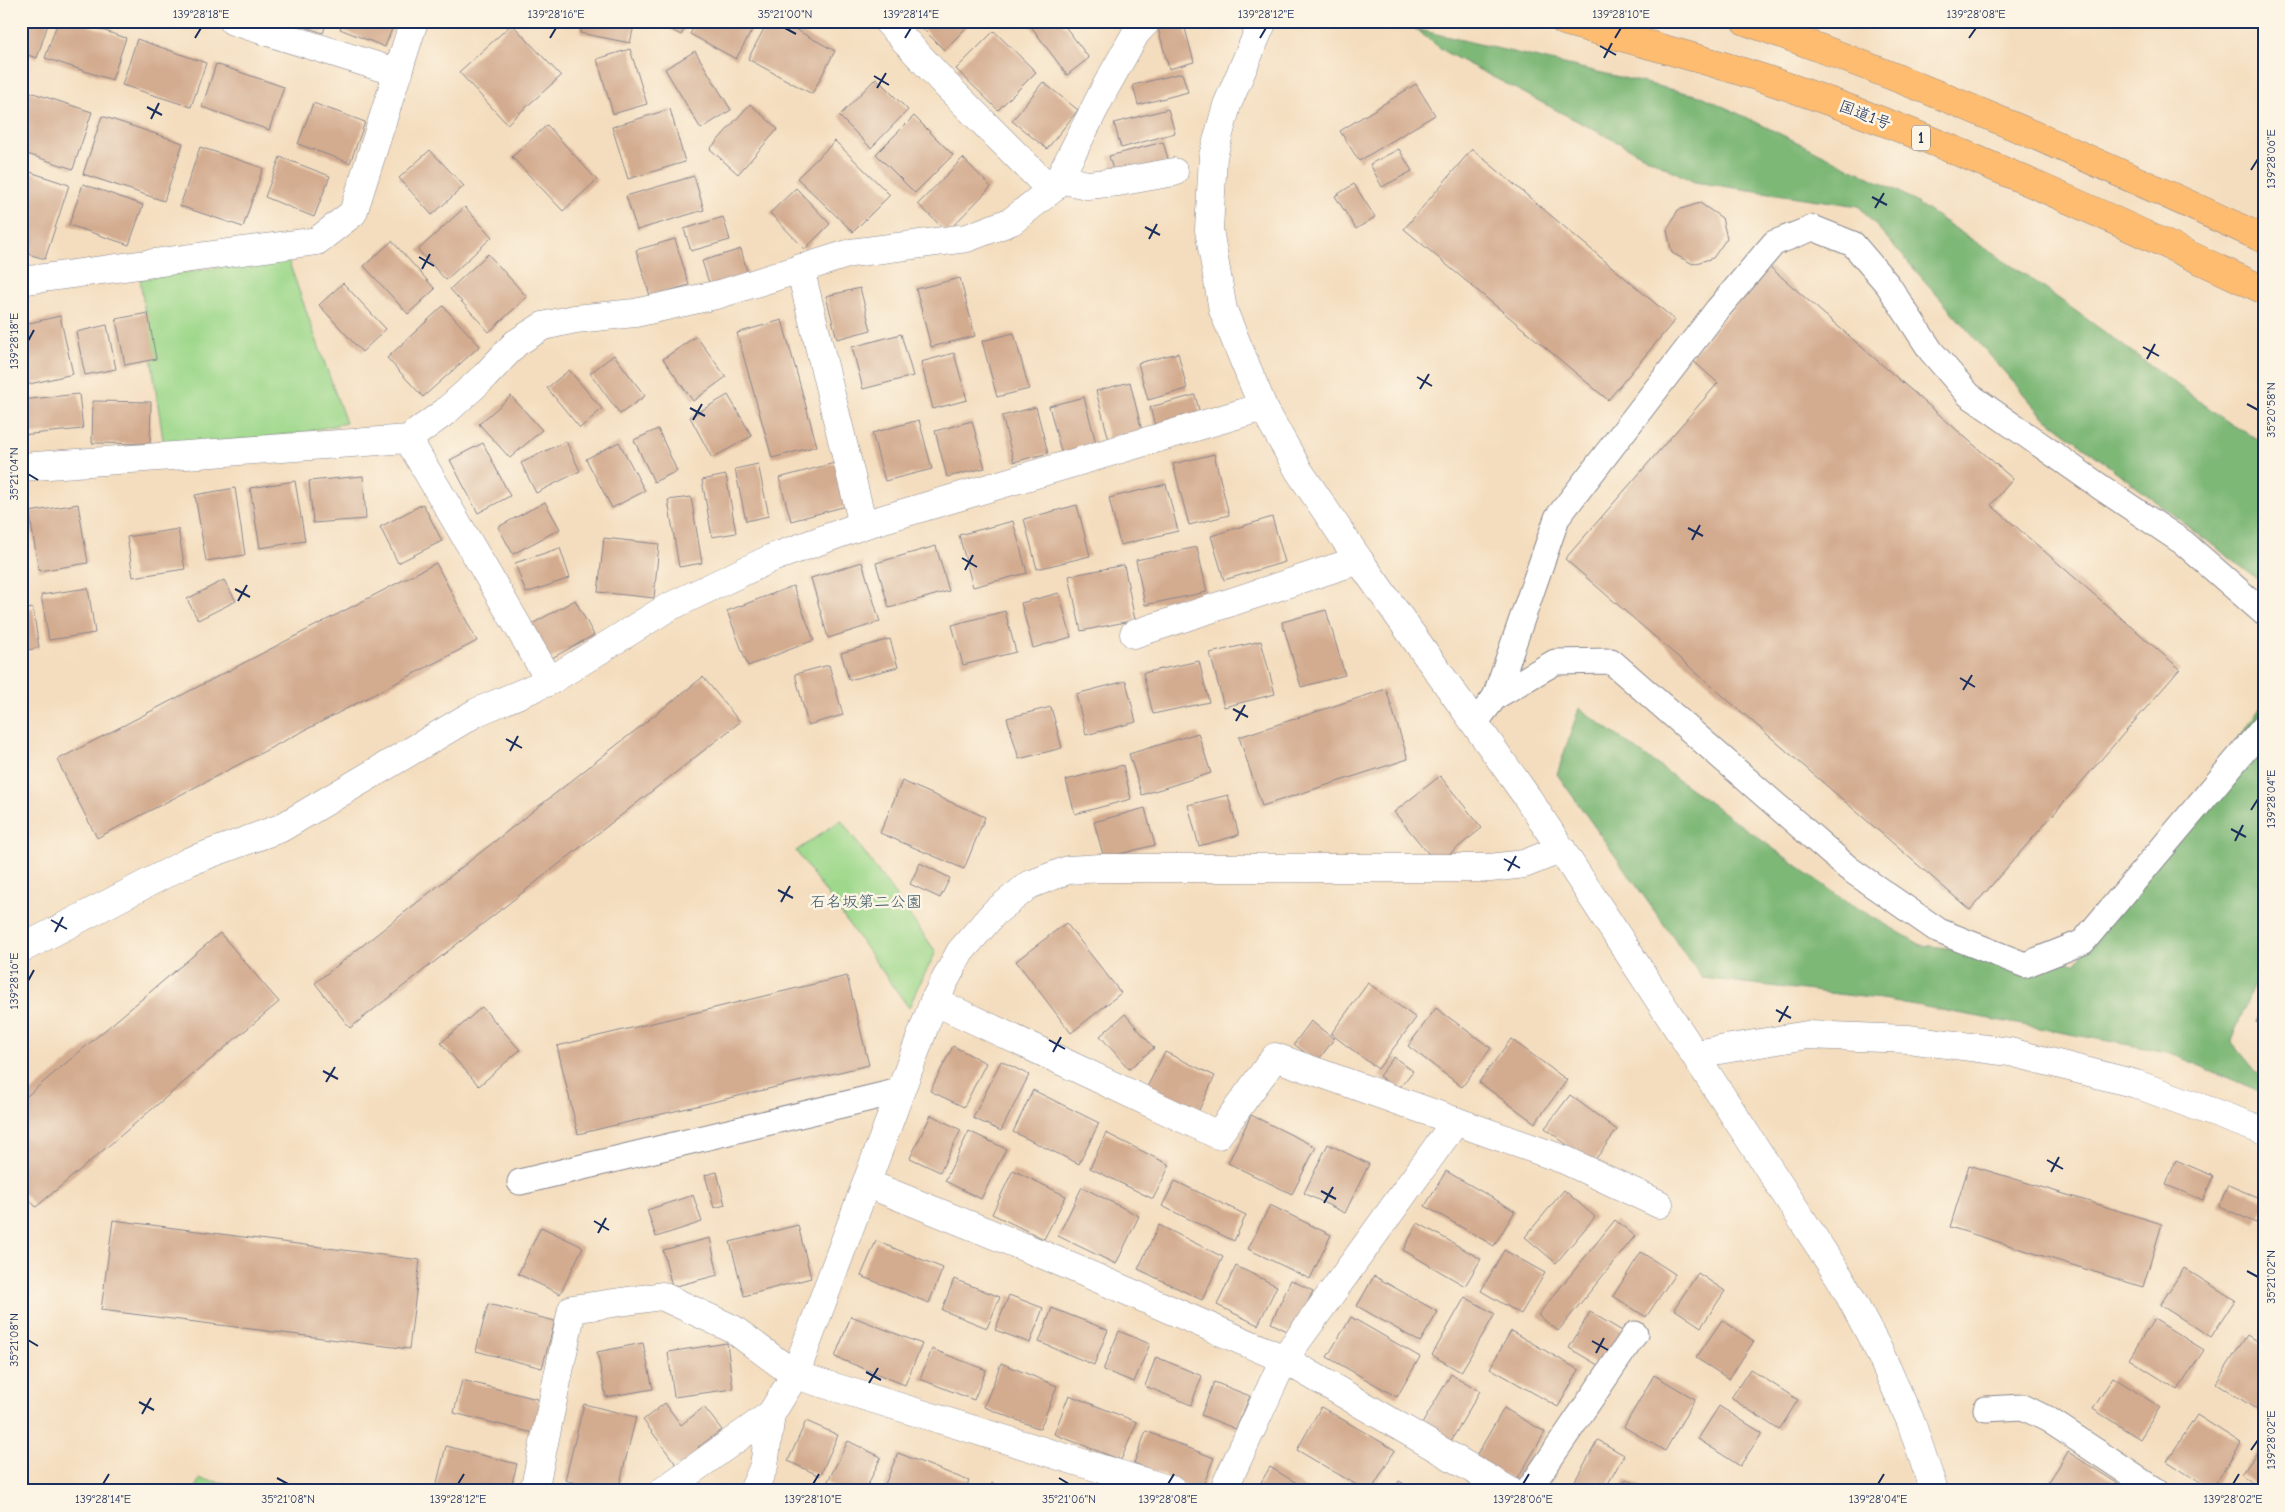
<svg xmlns="http://www.w3.org/2000/svg" width="2285" height="1512" viewBox="0 0 2285 1512" font-family="'Comic Neue','Klee One',sans-serif">
<rect width="100%" height="100%" fill="#fcf5e5"/>
<filter id="ink" filterUnits="userSpaceOnUse"><feTurbulence type="fractalNoise" baseFrequency=".02" numOctaves="2"/><feDisplacementMap in="SourceGraphic" scale="10" xChannelSelector="R" yChannelSelector="G"/><feConvolveMatrix kernelMatrix="1 2 1 2 8 2 1 2 1" color-interpolation-filters="sRGB"/></filter>
<filter id="wash" filterUnits="userSpaceOnUse"><feTurbulence type="fractalNoise" baseFrequency=".0096" numOctaves="4" result="noise"/><feDisplacementMap in="SourceGraphic" scale="20" xChannelSelector="R" yChannelSelector="G"/><feGaussianBlur stdDeviation="1.12" result="paint"/><feColorMatrix in="noise" values="0 0 0 0 0 0 0 0 0 0 0 0 0 0 0 0 0 1.4 0 .05"/><feComposite in="paint" operator="in"/></filter>
<g filter="url(#wash)">
<rect width="100%" height="100%" fill="#f4ddbe"/>
<!-- green -->
<g fill="#9ed88b" stroke="#5c8474">
<path d="M287,257l59,166 -50,11 -132,13 -24,-168z"/>
<path d="M841,820l95,132 -20,39 -7,17 -113,-157z"/>
<path d="M199,1479l45,7v5h-49z"/>
</g>
<!-- forest -->
<g fill="#7eb877" stroke="#4c746a">
<path d="M1415,29l289,68 196,95 133,88 198,144 33,19v141l-222,-169 -183,-209 -165,-24 -247,-129z"/>
<path d="M2264,703v257l-33,81 33,40v12l-97,-41 -279,-52 -186,-22 -145,-204 22,-66 268,194 74,43 155,18z"/>
</g>
<g id="blocks">
<!-- building -->
<g fill="#d3ab8f">
<path d="M21,21h28l-12,37 -16,-5z"/>
<path d="M58,21h17l51,17 -14,42 -67,-22z"/>
<path d="M288,21h39l-4,12z"/>
<path d="M343,21h52l-10,26 -45,-18z"/>
<path d="M582,21h53l-5,22 -50,-10z"/>
<path d="M655,21h34l-8,14z"/>
<path d="M697,21h60l-21,38 -46,-25z"/>
<path d="M768,21h12l55,30 -23,43 -64,-35z"/>
<path d="M915,21h58l-29,29z"/>
<path d="M1027,21h34l28,37 -22,17z"/>
<path d="M1183,21l11,41 -25,7 -11,-41z"/>
<path d="M512,24l49,52 -54,48 -48,-52z"/>
<path d="M994,31l42,41 -38,38 -42,-41z"/>
<path d="M137,39l69,24 -15,44 -69,-22z"/>
<path d="M630,49l17,55 -34,10 -16,-55z"/>
<path d="M695,51l36,59 -30,19 -36,-60z"/>
<path d="M216,64l68,23 -15,43 -67,-23z"/>
<path d="M1182,73l6,19 -50,13 -5,-20z"/>
<path d="M876,78l32,32 -37,38 -32,-32z"/>
<path d="M1043,82l35,28 -31,39 -35,-28z"/>
<path d="M1416,84l19,31 -76,46 -19,-30z"/>
<path d="M24,90l68,22 -19,57 -52,-17v-54z"/>
<path d="M313,103l52,19 -15,41 -52,-19z"/>
<path d="M750,104l28,25 -40,45 -28,-25z"/>
<path d="M670,109l15,53 -57,17 -16,-52z"/>
<path d="M1168,109l7,24 -54,15 -7,-25z"/>
<path d="M102,116l81,27 -19,58 -81,-27z"/>
<path d="M914,116l39,39 -38,38 -39,-39z"/>
<path d="M547,125l50,55 -34,31 -51,-54z"/>
<path d="M835,141l55,54 -37,37 -56,-54z"/>
<path d="M1163,142l6,20 -54,15 -6,-21z"/>
<path d="M200,147l63,21 -20,59 -63,-21z"/>
<path d="M1399,149l13,22 -30,16 -12,-23z"/>
<path d="M1472,149l203,171 -67,80 -204,-171z"/>
<path d="M430,150l34,36 -32,29 -33,-37z"/>
<path d="M280,157l50,19 -16,41 -49,-20z"/>
<path d="M963,158l28,29 -44,45 -29,-28z"/>
<path d="M21,169l48,16 -24,74 -24,-7z"/>
<path d="M694,176l10,34 -67,20 -11,-34z"/>
<path d="M83,184l60,21 -14,40 -60,-20z"/>
<path d="M1354,184l21,33 -19,12 -21,-33z"/>
<path d="M796,188l34,36 -25,25 -35,-36z"/>
<path d="M1700,203l22,15 5,20 -14,20 -20,6 -21,-11 -5,-23 11,-20z"/>
<path d="M465,207l27,30 -46,43 -28,-30z"/>
<path d="M723,217l7,23 -39,11 -7,-22z"/>
<path d="M675,239l14,46 -39,11 -14,-46z"/>
<path d="M392,241l43,48 -27,25 -44,-48z"/>
<path d="M741,249l7,26 -38,11 -8,-25z"/>
<path d="M488,254l39,43 -38,35 -39,-43z"/>
<path d="M1770,267l243,212 -22,26 189,164 -210,241 -405,-351 153,-176 -28,-25z"/>
<path d="M960,278l15,58 -44,11 -15,-58z"/>
<path d="M343,283l43,46 -24,23 -43,-47z"/>
<path d="M860,288l11,42 -34,9 -11,-43z"/>
<path d="M443,306l37,40 -57,51 -36,-39z"/>
<path d="M148,313l8,46 -31,6 -9,-46z"/>
<path d="M60,316l13,58 -52,12v-61z"/>
<path d="M782,320l35,126 -45,12 -35,-125z"/>
<path d="M107,325l9,44 -31,6 -9,-43z"/>
<path d="M1014,333l15,56 -32,8 -15,-56z"/>
<path d="M901,334l12,42 -50,13 -11,-42z"/>
<path d="M696,336l30,41 -33,24 -30,-42z"/>
<path d="M954,353l13,47 -34,9 -12,-47z"/>
<path d="M1178,353l9,36 -39,11 -10,-37z"/>
<path d="M614,355l31,41 -25,18 -30,-41z"/>
<path d="M569,370l33,39 -22,19 -33,-40z"/>
<path d="M1130,382l12,49 -33,9 -13,-49z"/>
<path d="M79,394l4,35 -62,6v-35z"/>
<path d="M728,395l24,41 -40,22 -22,-41z"/>
<path d="M1195,395l7,26 -45,12 -7,-26z"/>
<path d="M511,396l31,34 -32,28 -31,-34z"/>
<path d="M1084,397l13,50 -35,8 -13,-49z"/>
<path d="M93,401l58,1 -1,42 -58,-1z"/>
<path d="M1036,407l12,46 -34,9 -12,-46z"/>
<path d="M919,420l13,49 -47,12 -13,-48z"/>
<path d="M972,421l13,47 -38,9 -12,-46z"/>
<path d="M658,429l19,42 -23,11 -20,-42z"/>
<path d="M566,441l14,30 -44,22 -15,-30z"/>
<path d="M619,442l26,49 -33,17 -26,-49z"/>
<path d="M483,443l27,53 -32,17 -28,-53z"/>
<path d="M1214,454l15,61 -40,10 -16,-61z"/>
<path d="M838,462l12,43 -59,16 -12,-43z"/>
<path d="M758,464l11,52 -23,5 -11,-52z"/>
<path d="M726,475l10,58 -24,4 -10,-57z"/>
<path d="M363,476l3,43 -53,4 -4,-42z"/>
<path d="M295,481l10,60 -45,7 -10,-60z"/>
<path d="M1166,484l12,47 -58,14 -11,-47z"/>
<path d="M235,488l10,67 -39,6 -11,-66z"/>
<path d="M691,497l11,66 -23,4 -11,-67z"/>
<path d="M545,502l15,27 -47,25 -15,-27z"/>
<path d="M78,504l10,59 -49,8 -10,-59z"/>
<path d="M423,504l19,37 -44,22 -18,-36z"/>
<path d="M1077,505l13,51 -53,13 -13,-50z"/>
<path d="M1272,517l13,45 -61,18 -13,-44z"/>
<path d="M1013,521l14,52 -54,14 -14,-52z"/>
<path d="M178,529l7,40 -52,8 -6,-40z"/>
<path d="M604,538l55,6 -5,54 -56,-6z"/>
<path d="M936,546l13,45 -60,17 -13,-45z"/>
<path d="M1197,547l10,45 -62,13 -9,-45z"/>
<path d="M560,548l10,30 -44,15 -11,-30z"/>
<path d="M862,562l18,60 -52,16 -17,-60z"/>
<path d="M436,563l41,78 -380,197 -40,-78z"/>
<path d="M1124,565l11,55 -54,11 -12,-55z"/>
<path d="M224,580l12,21 -38,19 -11,-21z"/>
<path d="M793,586l21,54 -66,26 -21,-55z"/>
<path d="M88,588l7,45 -46,7 -8,-45z"/>
<path d="M1059,593l12,44 -38,11 -12,-45z"/>
<path d="M575,600l19,35 -44,24 -20,-34z"/>
<path d="M33,608l6,40 -18,3v-41z"/>
<path d="M1326,610l19,65 -44,12 -19,-65z"/>
<path d="M1005,611l11,41 -53,13 -11,-40z"/>
<path d="M890,639l8,28 -49,13 -8,-27z"/>
<path d="M1261,641l14,53 -51,13 -14,-54z"/>
<path d="M1199,661l10,41 -56,12 -10,-41z"/>
<path d="M829,665l14,50 -35,10 -13,-51z"/>
<path d="M703,677l37,45 -390,306 -35,-45z"/>
<path d="M1126,681l10,41 -50,13 -10,-41z"/>
<path d="M1386,689l22,70 -146,47 -23,-69z"/>
<path d="M1051,707l11,41 -43,11 -12,-41z"/>
<path d="M1198,733l13,40 -69,22 -13,-41z"/>
<path d="M1123,765l8,34 -56,15 -9,-34z"/>
<path d="M1440,776l42,52 -45,36 -43,-52z"/>
<path d="M902,781l83,36 -21,52 -84,-36z"/>
<path d="M1228,795l11,40 -40,11 -11,-41z"/>
<path d="M1145,808l10,37 -51,13 -10,-36z"/>
<path d="M920,863l30,15 -10,20 -30,-14z"/>
<path d="M1066,923l55,70 -50,40 -55,-72z"/>
<path d="M220,933l59,69 -243,205 -15,-17v-89z"/>
<path d="M847,976l22,89 -291,69 -21,-88z"/>
<path d="M1368,983l48,35 -38,51 -47,-35z"/>
<path d="M2264,1006v20l-8,-4z"/>
<path d="M482,1007l38,43 -41,36 -38,-43z"/>
<path d="M1436,1008l55,40 -29,39 -54,-41z"/>
<path d="M1125,1014l29,34 -25,21 -29,-33z"/>
<path d="M1311,1021l23,18 -17,23 -23,-18z"/>
<path d="M1511,1039l56,41 -32,43 -56,-41z"/>
<path d="M953,1046l33,17 -22,44 -34,-16z"/>
<path d="M1165,1052l50,24 -17,36 -51,-25z"/>
<path d="M1394,1057l19,14 -15,19 -19,-14z"/>
<path d="M1001,1061l28,14 -28,56 -28,-13z"/>
<path d="M1033,1090l66,33 -20,41 -66,-32z"/>
<path d="M1570,1095l47,35 -25,34 -47,-36z"/>
<path d="M931,1115l30,15 -21,42 -30,-14z"/>
<path d="M1251,1115l65,32 -24,47 -64,-31z"/>
<path d="M969,1131l37,18 -25,50 -36,-18z"/>
<path d="M1106,1133l64,32 -17,34 -63,-31z"/>
<path d="M1328,1144l41,20 -24,49 -41,-20z"/>
<path d="M2176,1160l37,16 -10,24 -37,-15z"/>
<path d="M1969,1165l193,59 -19,63 -193,-60z"/>
<path d="M1013,1170l53,26 -22,43 -52,-25z"/>
<path d="M1446,1171l69,40 -21,35 -69,-40z"/>
<path d="M717,1172l8,33 -11,3 -9,-33z"/>
<path d="M1175,1181l71,34 -12,26 -72,-35z"/>
<path d="M2228,1185l36,15v6l-8,17 -37,-17z"/>
<path d="M1082,1187l57,29 -23,48 -58,-28z"/>
<path d="M1564,1190l31,27 -39,46 -31,-26z"/>
<path d="M693,1195l9,27 -46,15 -9,-27z"/>
<path d="M1270,1205l61,30 -21,44 -62,-30z"/>
<path d="M113,1220l307,40 -11,89 -308,-39z"/>
<path d="M1615,1220l20,16 -77,95 -20,-16z"/>
<path d="M1418,1223l63,36 -16,27 -62,-36z"/>
<path d="M798,1225l13,53 -67,18 -14,-54z"/>
<path d="M1159,1225l64,32 -21,43 -64,-31z"/>
<path d="M541,1227l42,20 -23,47 -42,-20z"/>
<path d="M710,1238l8,37 -46,12 -9,-37z"/>
<path d="M876,1241l67,27 -14,35 -68,-27z"/>
<path d="M1504,1250l41,23 -24,41 -40,-23z"/>
<path d="M1641,1252l34,22 -29,43 -33,-21z"/>
<path d="M1236,1266l41,20 -19,39 -41,-20z"/>
<path d="M2184,1268l51,32 -24,37 -51,-32z"/>
<path d="M1698,1273l27,18 -24,36 -27,-18z"/>
<path d="M1374,1276l64,36 -18,30 -63,-36z"/>
<path d="M954,1279l46,18 -13,31 -45,-18z"/>
<path d="M1291,1280l22,11 -20,43 -22,-11z"/>
<path d="M1009,1295l34,13 -13,35 -35,-13z"/>
<path d="M1465,1297l30,17 -34,58 -29,-17z"/>
<path d="M488,1304l67,17 -13,47 -66,-17z"/>
<path d="M1052,1308l56,22 -14,35 -55,-23z"/>
<path d="M1590,1312l39,23 -21,36 -39,-23z"/>
<path d="M851,1316l71,28 -17,41 -70,-28z"/>
<path d="M1351,1317l69,40 -23,40 -70,-40z"/>
<path d="M2154,1319l50,31 -26,40 -49,-31z"/>
<path d="M1722,1320l32,21 -25,38 -33,-21z"/>
<path d="M1119,1331l31,13 -16,38 -31,-12z"/>
<path d="M1511,1331l68,39 -21,37 -68,-39z"/>
<path d="M2247,1335l17,11 -2,67 -46,-30z"/>
<path d="M643,1343l10,46 -47,8 -9,-45z"/>
<path d="M727,1343l6,46 -59,8 -6,-45z"/>
<path d="M932,1349l54,21 -12,30 -54,-21z"/>
<path d="M1156,1357l46,19 -11,29 -46,-19z"/>
<path d="M1001,1363l56,23 -17,43 -56,-22z"/>
<path d="M1750,1369l48,31 -19,30 -48,-32z"/>
<path d="M1451,1374l29,17 -29,50 -29,-17z"/>
<path d="M1654,1375l41,24 -30,52 -41,-24z"/>
<path d="M2113,1377l47,30 -20,32 -47,-30z"/>
<path d="M462,1380l79,20 -8,33 -79,-20z"/>
<path d="M1214,1382l36,14 -14,33 -35,-14z"/>
<path d="M1069,1395l68,27 -16,38 -67,-26z"/>
<path d="M665,1403l16,22 23,-18 18,23 -24,17 6,7 -23,17 -38,-51z"/>
<path d="M584,1404l52,13 -18,74h-12l-41,-11z"/>
<path d="M1719,1406l43,27 -22,33 -42,-27z"/>
<path d="M1321,1407l74,43 -24,41h-4l-70,-41z"/>
<path d="M1504,1408l41,24 -29,50 -41,-24z"/>
<path d="M2197,1415l44,28 -30,47 -44,-29z"/>
<path d="M806,1421l32,14 -18,41 -32,-15z"/>
<path d="M1146,1431l68,27 -13,33 -67,-28z"/>
<path d="M1598,1440l26,15 -20,36h-35z"/>
<path d="M848,1441l33,16 -16,34h-22l-16,-8z"/>
<path d="M2264,1443v48h-1l-22,-17z"/>
<path d="M446,1446l71,18 -7,27h-75z"/>
<path d="M2068,1452l52,33 -4,6h-73z"/>
<path d="M898,1453l71,28 -4,10h-78l-4,-2z"/>
<path d="M1270,1467l40,24h-54z"/>
<path d="M1626,1479l20,12h-27z"/>
<path d="M1399,1481l17,10h-23z"/>
<path d="M992,1483l19,8h-22z"/>
</g>
</g>
</g>
<g filter="url(#ink)">
<use href="#blocks" fill-opacity="0" stroke="#88868e" stroke-width="1"/>
<g fill="none" stroke-linecap="round" stroke-linejoin="round">
<!-- service casing -->
<g stroke="#88868e" stroke-width="27">
<g id="service">
<path d="M1495,697l60,-35 56,-1 237,207 91,63 86,34 58,-23 181,-215"/>
<path d="M1475,723l20,-26 62,-179 161,-209 56,-66 39,-15 40,16 35,41 43,66 38,44 133,93 82,55 80,70"/>
<path d="M520,1182l380,-91"/>
<path d="M1986,1409l37,-2 26,13 107,71"/>
<path d="M1528,1491l107,-157"/>
</g>
</g>
<!-- pedestrian casing -->
<g stroke="#88868e" stroke-width="29">
<g id="pedestrian">
<path d="M1059,179l28,6 31,-3 56,-10"/>
<path d="M800,268l63,257"/>
</g>
</g>
<!-- minor casing -->
<g stroke="#88868e" stroke-width="29">
<g id="minor">
<path d="M233,21l166,52"/>
<path d="M887,21l59,64 105,105"/>
<path d="M21,281l296,-40 36,-28 61,-192"/>
<path d="M408,439l142,242"/>
<path d="M21,467l387,-28 37,-27 40,-36 31,-33 27,-17 32,-7 60,-6 85,-19 131,-41 116,-15 45,-17 39,-31 8,-11 46,-91 31,-55 11,-12"/>
<path d="M1134,634l225,-74"/>
<path d="M21,949l169,-88 91,-33 196,-116 73,-31 117,-73 105,-50 91,-33 400,-118"/>
<path d="M934,1001l284,134 57,-78 290,103 94,44"/>
<path d="M1696,1054l111,-19 101,4 102,13 126,32 128,47"/>
<path d="M866,1183l180,73 238,103 226,132"/>
<path d="M534,1491l38,-182 90,-13 71,33 62,46 379,116"/>
<path d="M663,1491l108,-77 24,-39 139,-374 26,-49 34,-39 35,-28 39,-15 33,-2h389l34,-4 38,-15"/>
<path d="M753,1491l11,-25 7,-52"/>
<path d="M1223,1491l61,-132 172,-238"/>
</g>
</g>
<!-- tertiary casing -->
<g stroke="#88868e" stroke-width="29">
<path id="tertiary" d="M1263,21l-36,84 -14,51 -4,74 14,80 40,97 36,64 60,89 168,237 313,481 38,71 33,73 23,69"/>
</g>
<!-- trunk casing -->
<g stroke="#88868e" stroke-width="29">
<g id="trunk">
<path d="M1564,21c80,23 161,43 239,71 157,55 310,127 461,198"/>
<path d="M1745,21c178,62 349,139 519,218"/>
</g>
</g>
<!-- service -->
<use href="#service" stroke="#fff" stroke-width="25"/>
<!-- pedestrian -->
<use href="#pedestrian" stroke="#fff" stroke-width="28"/>
<!-- minor -->
<use href="#minor" stroke="#fff" stroke-width="28"/>
<!-- tertiary -->
<use href="#tertiary" stroke="#fff" stroke-width="28"/>
<!-- trunk -->
<use href="#trunk" stroke="#febc70" stroke-width="28"/>
</g>
</g>
<!-- ticks -->
<path fill="none" stroke="#1b2f5e" stroke-width="2" d="M785,28l11,6M195,38l6,-10M550,38l6,-10M905,38l6,-10M1260,38l6,-10M1615,38l6,-10M1969,38l7,-10M1600,46l16,9M1604,58l8,-15M874,76l15,9M877,88l9,-15M147,107l15,8M151,119l8,-16M2251,170l7,-11M1872,197l15,8M1875,208l9,-15M1145,227l15,8M1149,239l8,-15M419,257l15,9M422,269l8,-15M28,341l6,-11M2143,347l16,9M2147,359l8,-15M1417,377l15,9M1420,389l9,-15M2247,404l11,6M690,408l15,8M693,420l9,-16M28,474l10,6M1688,528l15,8M1692,540l8,-15M962,558l15,9M965,570l8,-15M235,589l15,8M238,601l9,-16M1960,678l15,9M1963,690l9,-15M1233,709l15,8M1236,721l9,-16M506,739l16,9M510,751l8,-15M2251,810l7,-11M2231,829l15,8M2235,841l8,-16M1504,859l16,9M1508,871l8,-15M778,890l15,8M781,902l9,-16M51,920l16,9M55,932l8,-15M28,981l6,-11M1776,1010l15,8M1779,1022l9,-16M1049,1040l16,9M1053,1052l8,-15M323,1071l15,8M326,1082l9,-15M2047,1160l16,9M2051,1172l8,-15M1321,1191l15,8M1324,1203l9,-16M594,1221l15,9M598,1233l8,-15M2247,1271l11,6M28,1340l10,6M1592,1341l16,9M1596,1353l8,-15M866,1372l15,8M869,1383l9,-15M139,1402l15,8M142,1414l9,-16M2251,1450l7,-10M277,1478l11,6M1059,1478l10,6M103,1484l6,-10M458,1484l6,-10M813,1484l6,-10M1168,1484l6,-10M1523,1484l6,-10M1878,1484l6,-10M2233,1484l6,-10"/>
<g text-anchor="middle" dominant-baseline="central" stroke-width="5" stroke-linejoin="round" paint-order="stroke">
<!-- shield labels -->
<rect fill="#fcf5e5" stroke="#5e6a86" stroke-width="1" x="1912" y="125.5" width="18" height="25" rx="4"/>
<g font-size="15" font-weight="bold" fill="#1b2f5e">
<text x="1921" y="138">1</text>
</g>
<!-- street labels -->
<g font-size="16" fill="#1b2f5e" stroke="#fcf5e5">
<text transform="translate(1865 115) rotate(21)">国道1号</text>
</g>
<!-- park labels -->
<g font-size="16" fill="#3c5969" stroke="#fcf5e5">
<text x="866" y="902">石名坂第二公園</text>
</g>
</g>
<!-- margin -->
<rect width="2285" height="1512" fill="none" stroke="#fcf5e5" stroke-width="55"/>
<rect x="28" y="28" width="2230" height="1456" fill="none" stroke="#1b2f5e" stroke-width="2"/>
<g font-size="12" text-anchor="middle" fill="#1b2f5e">
<text x="201" y="18">139°28'18"E</text>
<text x="556" y="18">139°28'16"E</text>
<text x="785" y="18">35°21'00"N</text>
<text x="911" y="18">139°28'14"E</text>
<text x="1266" y="18">139°28'12"E</text>
<text x="1621" y="18">139°28'10"E</text>
<text x="1976" y="18">139°28'08"E</text>
<text transform="translate(2271 159) rotate(-90)" y="4">139°28'06"E</text>
<text transform="translate(14 341) rotate(-90)" y="4">139°28'18"E</text>
<text transform="translate(2271 410) rotate(-90)" y="4">35°20'58"N</text>
<text transform="translate(14 474) rotate(-90)" y="4">35°21'04"N</text>
<text transform="translate(2271 799) rotate(-90)" y="4">139°28'04"E</text>
<text transform="translate(14 981) rotate(-90)" y="4">139°28'16"E</text>
<text transform="translate(2271 1277) rotate(-90)" y="4">35°21'02"N</text>
<text transform="translate(14 1340) rotate(-90)" y="4">35°21'08"N</text>
<text transform="translate(2271 1440) rotate(-90)" y="4">139°28'02"E</text>
<text x="103" y="1503">139°28'14"E</text>
<text x="288" y="1503">35°21'08"N</text>
<text x="458" y="1503">139°28'12"E</text>
<text x="813" y="1503">139°28'10"E</text>
<text x="1069" y="1503">35°21'06"N</text>
<text x="1168" y="1503">139°28'08"E</text>
<text x="1523" y="1503">139°28'06"E</text>
<text x="1878" y="1503">139°28'04"E</text>
<text x="2233" y="1503">139°28'02"E</text>
</g>
</svg>
